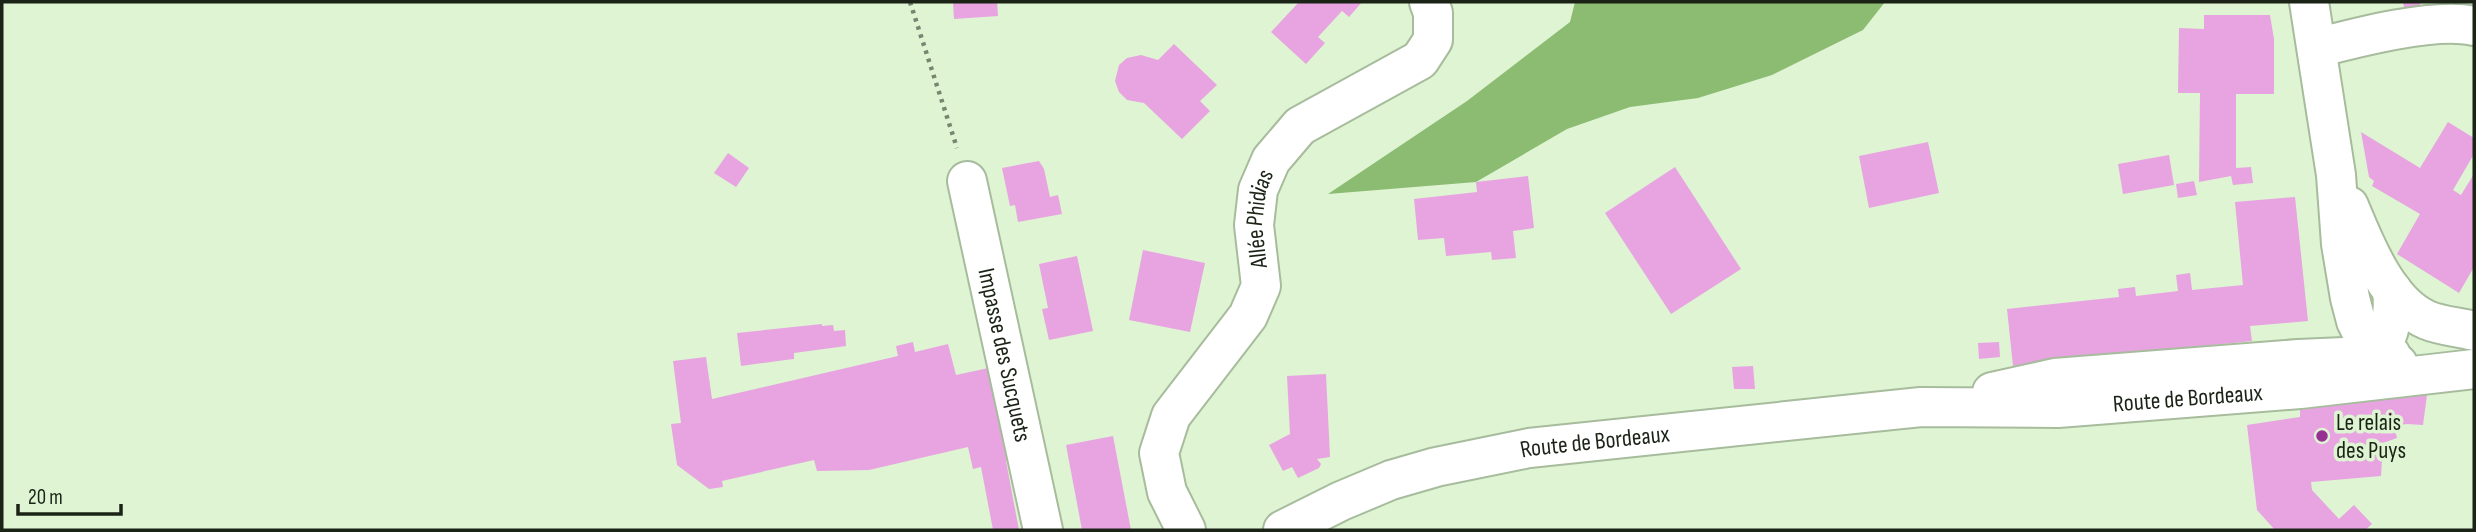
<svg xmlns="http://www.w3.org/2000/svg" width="2476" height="532" viewBox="0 0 2476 532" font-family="'Sofia Sans Condensed',sans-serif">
<rect width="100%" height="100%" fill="#def4d3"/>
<!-- forest -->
<path fill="#8cbb72" d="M1575,2h310l-22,28 -91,45 -74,23 -68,9 -63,22 -91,53 -148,12 139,-93 103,-79z"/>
<!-- building -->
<g fill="#e7a4e1">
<path d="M953,2h44l1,14 -44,3z"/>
<path d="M1299,2h63l-13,15 -7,-6 -24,26 7,6 -19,21 -35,-32z"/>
<path d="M2403,2h17v3l-5,6 -10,1z"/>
<path d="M2204,15h66l4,24v55h-38v74l15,-1 2,16 -20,2 -2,-9 -32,6 1,-89h-22l1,-65 25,1z"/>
<path d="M1174,44l43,41 -17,16 10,10 -28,28 -38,-36 -17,-3 -8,-8 -4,-11 4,-16 8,-7 14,-3 17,5z"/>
<path d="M2448,122l26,16v16l-21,36 8,5 13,-21v93l-15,26 -62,-39 23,-40 -48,-28 2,-5 -5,-4 -8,-45 59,36z"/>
<path d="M1928,142l11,51 -70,15 -10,-52z"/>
<path d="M728,153l21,15 -13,19 -22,-14z"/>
<path d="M2169,155l5,30 -51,9 -5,-30z"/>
<path d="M1039,161l5,8 6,28 8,-2 4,19 -44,8 -3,-17 -5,1 -8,-38z"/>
<path d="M1675,167l66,102 -70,45 -66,-101z"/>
<path d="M1528,176l6,52 -21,3 3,27 -24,2 -1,-8 -45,4 -2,-18 -26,2 -4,-41 63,-7 -1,-10z"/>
<path d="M2194,181l3,14 -19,3 -2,-14z"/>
<path d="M2295,197l13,124 -58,5 2,15 -239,25 -6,-57 112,-12 -1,-8 17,-2 1,9 42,-5 -2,-16 14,-2 2,17 51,-5 -8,-83z"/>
<path d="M1143,250l62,13 -15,69 -61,-12z"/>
<path d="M1077,256l16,75 -44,9 -7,-31 6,-1 -9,-44z"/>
<path d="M822,324v2l11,-1 1,6 11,-1 1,16 -52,7v6l-9,1 -44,6 -4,-33z"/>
<path d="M913,342l2,10 33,-8 8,31 37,-8 19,93 -6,1 13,69h-26l-12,-63 -8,2 -5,-22 -99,23 -52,1 -3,-11 -92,21 1,6 -14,2 -32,-24 -6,-41 10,-1 -8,-62 33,-4 6,42 186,-43 -2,-10z"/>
<path d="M1999,342l1,15 -21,2 -1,-16z"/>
<path d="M1753,366l2,23h-21l-2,-22z"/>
<path d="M1326,374l4,83 -13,2 4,5 -2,4 -21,10 -6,-11 -9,4 -14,-26 21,-11 -3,-58z"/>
<path d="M2427,395l-4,30 -16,-1 -13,2 3,12 -14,5 -2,33 -70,6 1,8 27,29 15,-14 18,19 -7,6h-90l-18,-20 -10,-85 53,-8v-10z"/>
<path d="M1113,436l18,94h-49l-16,-85z"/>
</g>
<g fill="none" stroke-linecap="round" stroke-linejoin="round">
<!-- minor casing -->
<g stroke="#a7bc9c" stroke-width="42">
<g id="minor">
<path d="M2317,48c41,-11 118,-31 157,-22"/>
<path id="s1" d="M967,181l76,349"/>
<path id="s2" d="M1186,530l-19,-38 -8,-39 12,-37 77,-100 13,-30 -7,-61 4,-35 13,-30 29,-34 120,-66 13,-20v-27l-4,-11"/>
</g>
</g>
<!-- primary casing -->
<g stroke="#a7bc9c" stroke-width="42">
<g id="primary">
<path d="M2309,2l27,173 5,69 9,54 6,23 7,14 15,20 20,9"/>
<path d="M2349,206c15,36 38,97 78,114 14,6 32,7 47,11"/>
<path d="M2358,362l20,-7c12,-22 17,-41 14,-65"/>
<path d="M1992,392l63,-14 243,-19 93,-4"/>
<path id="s3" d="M1283,530l58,-29 50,-21 45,-13 93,-19 392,-41 137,1 242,-19 174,-20"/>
</g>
</g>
<!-- path -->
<path stroke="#778670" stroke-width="4.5" stroke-dasharray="3.5 5" stroke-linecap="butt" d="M910,2l47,146"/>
<!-- minor -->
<use href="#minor" stroke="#fff" stroke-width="38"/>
<!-- primary -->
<use href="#primary" stroke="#fff" stroke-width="38"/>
</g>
<!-- markers -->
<circle fill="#973093" stroke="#def4d3" stroke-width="2.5" cx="2322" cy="436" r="7"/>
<g text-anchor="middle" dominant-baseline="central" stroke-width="7" stroke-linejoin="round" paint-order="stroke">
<!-- street labels -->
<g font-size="24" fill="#1b2317" stroke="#def4d3">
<text stroke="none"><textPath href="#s2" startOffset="348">Allée Phidias</textPath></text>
<text stroke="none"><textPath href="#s1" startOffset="178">Impasse des Sucquets</textPath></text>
<text stroke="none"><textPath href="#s3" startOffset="922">Route de Bordeaux</textPath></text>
<text stroke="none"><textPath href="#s3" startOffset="327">Route de Bordeaux</textPath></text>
</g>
<!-- poi labels -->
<g font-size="24" fill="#1b2317" stroke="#def4d3" text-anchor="start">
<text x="2336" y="422">Le relais<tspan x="2336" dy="28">des Puys</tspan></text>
</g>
</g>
<!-- border -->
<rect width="2476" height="532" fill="none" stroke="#1b2317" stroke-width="7"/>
<!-- scale -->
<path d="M18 504v10h103v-10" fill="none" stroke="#1b2317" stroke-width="3.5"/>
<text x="28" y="504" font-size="21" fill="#1b2317" stroke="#def4d3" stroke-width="5" paint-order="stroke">20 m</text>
</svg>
